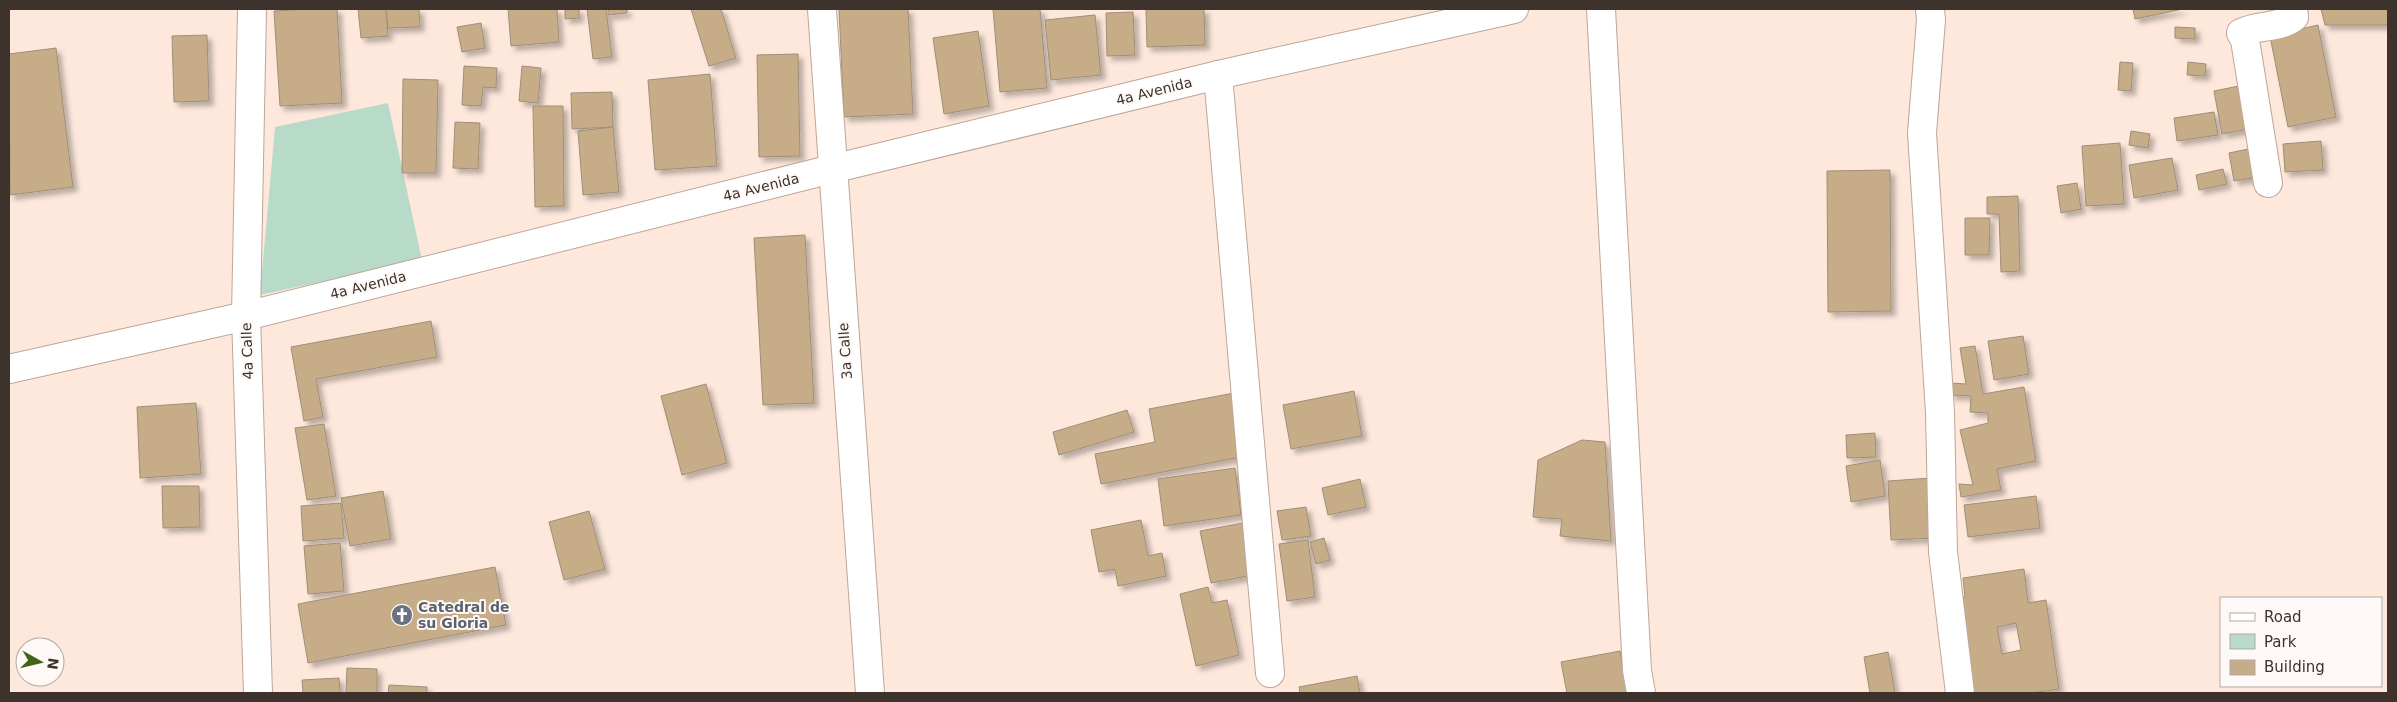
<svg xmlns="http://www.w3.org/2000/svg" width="2397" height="702" viewBox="0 0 2397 702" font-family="'DejaVu Sans',sans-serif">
<defs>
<filter id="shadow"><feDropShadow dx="4.5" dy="4.5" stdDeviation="2.5" flood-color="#0004"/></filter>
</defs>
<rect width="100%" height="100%" fill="#fee8dc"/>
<!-- green -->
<path fill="#b7dbc8" d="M388,103l34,157 -162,35 15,-168z"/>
<!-- building -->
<g fill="#c6ad88" stroke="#9e8e78" fill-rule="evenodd" filter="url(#shadow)">
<path d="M308,9h29l5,94 -62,3 -6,-95z"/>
<path d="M358,9h28l2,27 -27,2z"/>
<path d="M386,9h33l1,18 -32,1z"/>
<path d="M508,9h49l2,33 -48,4z"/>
<path d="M565,9h14v9l-14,1z"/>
<path d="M587,9h19l6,48 -19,2z"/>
<path d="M608,9h19v4l-19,2z"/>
<path d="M691,9h30l15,49 -27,8z"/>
<path d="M839,9h69l5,105 -69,3z"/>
<path d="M993,9h47l7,79 -47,4z"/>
<path d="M1146,9h58l1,36 -58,2z"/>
<path d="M2133,9h50l-48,10z"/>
<path d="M2321,9h67v16h-63z"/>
<path d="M1133,12l2,43 -28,1 -1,-43z"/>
<path d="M1095,15l6,60 -50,5 -6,-60z"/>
<path d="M481,23l4,25 -23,4 -5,-25z"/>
<path d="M2318,25l18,92 -48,10 -18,-91z"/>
<path d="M2175,27l20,1v11l-20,-1z"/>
<path d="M978,31l11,75 -45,8 -11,-76z"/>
<path d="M207,35l2,66 -35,1 -2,-66z"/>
<path d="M56,48l17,139 -63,8 -1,-141z"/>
<path d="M798,54l2,102 -41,1 -2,-102z"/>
<path d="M2120,62l13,1 -2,28 -13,-1z"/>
<path d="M2188,62l18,2 -1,12 -18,-1z"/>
<path d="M464,66l33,2 -1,20 -13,-1 -2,19 -19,-1z"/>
<path d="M522,66l19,2 -3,35 -19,-2z"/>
<path d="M710,74l7,92 -62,4 -7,-90z"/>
<path d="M403,79l35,1 -2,93h-34z"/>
<path d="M2249,84l9,43 -36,7 -8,-43z"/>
<path d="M612,92l1,35 -41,2 -1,-36z"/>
<path d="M533,106h30l1,100 -29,1z"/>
<path d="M2214,112l4,23 -41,6 -3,-23z"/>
<path d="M455,122l25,1 -2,46 -25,-1z"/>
<path d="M613,127l6,65 -36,3 -5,-64z"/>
<path d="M2131,131l19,3 -2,14 -19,-3z"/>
<path d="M2321,141l2,29 -38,2 -2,-28z"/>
<path d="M2120,143l4,61 -38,2 -4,-60z"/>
<path d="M2253,148l5,29 -24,4 -5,-28z"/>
<path d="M2172,158l6,32 -44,8 -5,-33z"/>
<path d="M2223,169l4,15 -28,6 -3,-15z"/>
<path d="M1890,170l1,141 -63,1 -1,-141z"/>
<path d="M2077,183l4,26 -20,4 -4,-27z"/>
<path d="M2018,196l2,75 -19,1 -2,-58h-12v-17z"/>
<path d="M1965,218h25l-1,37h-24z"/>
<path d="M805,235l9,168 -51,2 -9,-167z"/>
<path d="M431,321l6,36 -121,22 7,38 -19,4 -13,-74z"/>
<path d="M2023,336l6,38 -35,6 -6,-39z"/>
<path d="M1975,346l8,48 41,-7 12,74 -39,8 4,21 -40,7 -2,-13 14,1 -13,-55 28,-7v-10l-18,-1 1,-16 -21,-1 1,-12 15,1 -6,-36z"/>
<path d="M706,384l21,79 -45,12 -21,-79z"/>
<path d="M1354,391l8,45 -71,13 -8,-44z"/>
<path d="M1234,393l12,63 -145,28 -6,-30 60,-12 -6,-33z"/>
<path d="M196,403l5,71 -61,4 -3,-71z"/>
<path d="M1127,410l7,22 -75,23 -6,-23z"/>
<path d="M324,424l12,72 -29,4 -12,-72z"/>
<path d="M1875,433l1,24 -29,1 -1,-23z"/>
<path d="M1582,440l23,2 6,99 -51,-5 2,-17 -29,-2 5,-57z"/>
<path d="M1880,460l5,36 -34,6 -5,-36z"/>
<path d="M1235,468l6,47 -77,11 -6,-47z"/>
<path d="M1931,478l3,60 -43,2 -3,-59z"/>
<path d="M1360,479l6,28 -38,8 -6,-27z"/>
<path d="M162,486h37l1,41 -37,1z"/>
<path d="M383,491l8,48 -41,7 -9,-48z"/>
<path d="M2036,496l4,32 -72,9 -4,-32z"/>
<path d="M341,503l3,35 -41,3 -2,-35z"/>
<path d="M1306,507l5,29 -29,4 -5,-29z"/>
<path d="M589,511l16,58 -41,11 -15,-58z"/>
<path d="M1141,520l7,36 14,-3 4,23 -48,10 -3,-17 -16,3 -8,-42z"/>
<path d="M1243,523l10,52 -42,8 -11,-52z"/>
<path d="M1324,538l6,22 -14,4 -6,-22z"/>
<path d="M1308,540l7,57 -28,4 -8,-57z"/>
<path d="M340,543l4,48 -36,3 -4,-48z"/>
<path d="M495,567l11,58 -198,38 -10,-59z"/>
<path d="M2024,569l4,34 18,-3 13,89 -28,4h-59l-15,-96h8l-2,-19zM2016,623l5,27 -19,4 -5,-27z"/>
<path d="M1208,587l4,16 15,-3 12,55 -43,11 -16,-72z"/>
<path d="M1620,651l8,42h-61l-6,-31z"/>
<path d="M1888,652l7,41h-25l-6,-36z"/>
<path d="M347,668l30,1v24h-31z"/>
<path d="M1357,676l3,17h-60l-1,-6z"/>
<path d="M339,678l1,15h-37l-1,-13z"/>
<path d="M389,685l38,2v6h-39z"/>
</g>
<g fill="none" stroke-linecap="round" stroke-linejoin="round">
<!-- minor casing -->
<g stroke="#bfa597" stroke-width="30">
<g id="minor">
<path d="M822,9l48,684"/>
<path d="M1601,9l36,661 4,23"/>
<path d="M1930,9l1,11 -9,113 18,279 3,140 17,141"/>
<path d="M1218,75l52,598"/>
<path d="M2268,183l-23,-143 -4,-7c17,-9 38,-4 53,-16l-1,-8"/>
<path d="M9,369l237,-53 586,-147 386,-94 296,-66"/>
</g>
</g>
<!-- secondary casing -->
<g stroke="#bfa597" stroke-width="30">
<path id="secondary" d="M252,9l-6,307 12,377"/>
</g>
<!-- minor -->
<use href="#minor" stroke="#fff" stroke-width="28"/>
<!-- secondary -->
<use href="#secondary" stroke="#fff" stroke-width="28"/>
</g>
<!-- icons -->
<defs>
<g id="church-disc" transform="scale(1.125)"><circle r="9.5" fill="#6b7280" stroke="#fef9f6"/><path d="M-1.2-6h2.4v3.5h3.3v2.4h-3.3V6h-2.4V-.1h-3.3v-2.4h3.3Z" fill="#fff"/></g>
</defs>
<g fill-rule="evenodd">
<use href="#church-disc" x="402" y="615"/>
</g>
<g text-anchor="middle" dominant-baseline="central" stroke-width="4" stroke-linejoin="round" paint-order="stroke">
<!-- street labels -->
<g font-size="14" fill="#3d322c" stroke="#fef9f6">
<text transform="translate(1154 91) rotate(-14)">4a Avenida</text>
<text transform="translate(761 187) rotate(-14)">4a Avenida</text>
<text transform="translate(368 285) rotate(-14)">4a Avenida</text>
<text transform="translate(247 351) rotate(-92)">4a Calle</text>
<text transform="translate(845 351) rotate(-94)">3a Calle</text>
</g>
<!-- worship labels -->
<g font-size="14" font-weight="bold" fill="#5b616d" stroke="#fef9f6" text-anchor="start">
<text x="418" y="607">Catedral de<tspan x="418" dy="16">su Gloria</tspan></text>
</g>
</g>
<!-- border -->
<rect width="2397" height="702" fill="none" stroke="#3d322c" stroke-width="20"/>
<!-- legend -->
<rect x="2220" y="597" width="162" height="90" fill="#fef9f6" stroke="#b1a9a5"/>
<rect x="2230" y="613" width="25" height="8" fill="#ffffff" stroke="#b1a9a5"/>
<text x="2264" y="622" font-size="15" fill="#3d322c">Road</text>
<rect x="2230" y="634" width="25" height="15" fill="#b7dbc8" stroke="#b1a9a5"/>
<text x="2264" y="647" font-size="15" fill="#3d322c">Park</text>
<rect x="2230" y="660" width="25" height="15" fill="#c6ad88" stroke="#b1a9a5"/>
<text x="2264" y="672" font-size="15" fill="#3d322c">Building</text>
<!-- north arrow -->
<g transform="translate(40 662) rotate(98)"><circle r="24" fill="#fef9f6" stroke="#b1a9a5"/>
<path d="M0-4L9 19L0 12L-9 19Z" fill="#446317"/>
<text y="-8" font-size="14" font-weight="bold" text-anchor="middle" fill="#3d322c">N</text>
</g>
</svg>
